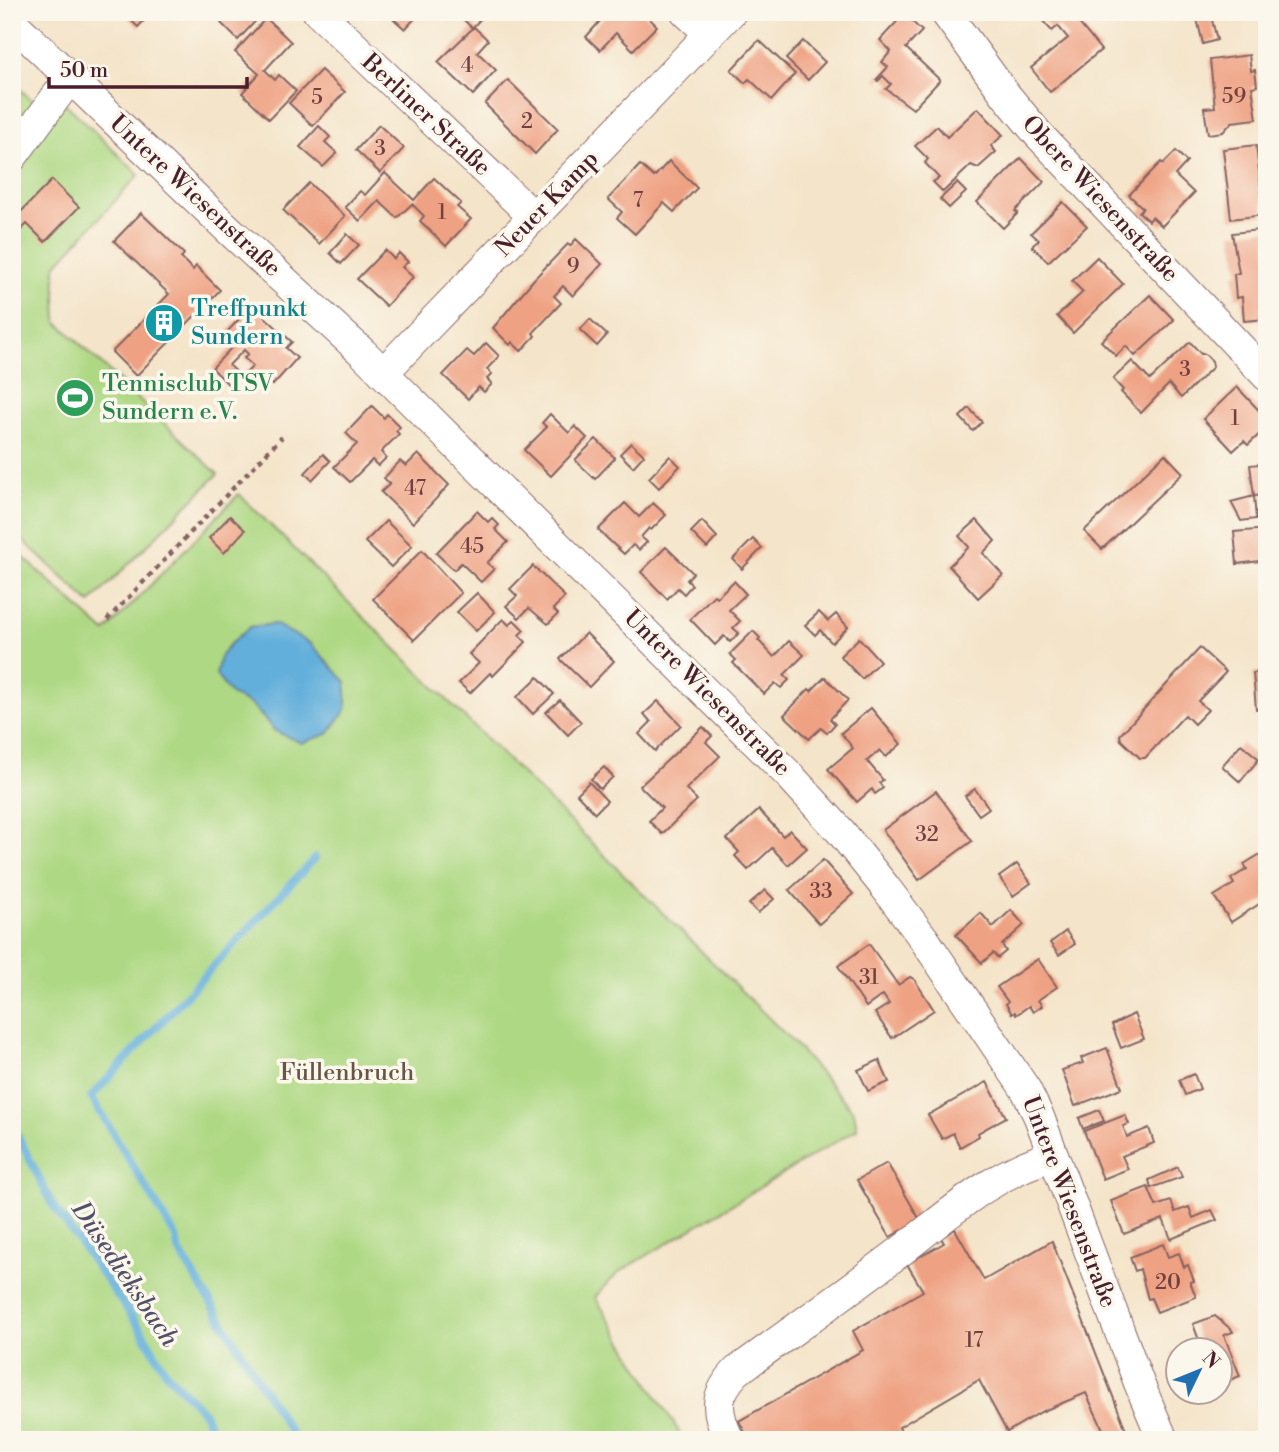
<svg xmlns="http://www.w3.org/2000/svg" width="1279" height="1452" viewBox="0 0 1279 1452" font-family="'Libre Bodoni',serif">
<rect width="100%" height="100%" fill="#fbf7ec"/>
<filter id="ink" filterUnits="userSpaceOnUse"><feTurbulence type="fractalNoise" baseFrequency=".0143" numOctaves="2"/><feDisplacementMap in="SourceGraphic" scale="14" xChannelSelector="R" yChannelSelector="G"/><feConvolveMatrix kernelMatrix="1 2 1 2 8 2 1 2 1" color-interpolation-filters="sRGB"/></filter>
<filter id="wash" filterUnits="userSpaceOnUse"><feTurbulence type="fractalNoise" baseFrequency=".00686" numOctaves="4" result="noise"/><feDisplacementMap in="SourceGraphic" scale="28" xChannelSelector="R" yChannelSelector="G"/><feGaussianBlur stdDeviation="1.57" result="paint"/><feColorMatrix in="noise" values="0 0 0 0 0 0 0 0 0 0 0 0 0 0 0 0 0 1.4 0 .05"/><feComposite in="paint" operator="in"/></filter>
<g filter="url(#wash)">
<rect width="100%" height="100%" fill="#f4e4c9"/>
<!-- green -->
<g fill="#aed883" stroke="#7c7c57" stroke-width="2">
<path d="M12,82l28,26 26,-4 73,71 -84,91 2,56 161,152 -128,129 -78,-73z"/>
<path d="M239,494l555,549 60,69 3,17 -239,144 -23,24 89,143h-672v-893l93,85z"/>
</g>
<!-- water -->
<path fill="#62afdb" stroke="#566783" stroke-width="2" d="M275,624l36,20 35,38v28l-18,24 -27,9 -26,-12 -23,-26 -21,-10 -15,-20 4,-18 10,-13 20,-17z"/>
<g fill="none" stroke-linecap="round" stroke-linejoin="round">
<!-- stream -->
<g stroke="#62afdb" stroke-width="8">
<path d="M12,1124l40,80 88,124 27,46 38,40 9,26"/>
<path d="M295,1440l-117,-191 -2,-12 -85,-140 224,-239"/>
</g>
</g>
<g id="blocks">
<!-- building -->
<g fill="#efa283">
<path d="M122,12h30l-14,15z"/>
<path d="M231,12h29l2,2 -24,26 -17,-17z"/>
<path d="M386,12h35l-16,17z"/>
<path d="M456,12h31l-15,16z"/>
<path d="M585,12h16l-8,8z"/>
<path d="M608,12h35l14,14 -24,24 -17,-17 -16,17 -14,-13z"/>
<path d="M1044,12h26l31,38 -51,42 -19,-24 37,-30 -10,-12 -6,5 -12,-13 5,-4z"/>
<path d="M904,14l18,17 -16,17 34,32 -27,29 -27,-20 5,-5 -8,-8 -5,5 -2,-1 12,-13 -6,-5 9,-11 -11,-11z"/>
<path d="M1211,16l6,24 -14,4 -6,-25z"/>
<path d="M266,18l25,24 -26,28 10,10 4,-5 17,16 -27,28 -27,-26 17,-19 -24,-22z"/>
<path d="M474,27l14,13 -11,12 19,18 -23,25 -35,-33z"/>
<path d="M759,40l36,34 -23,26 -23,-21 -4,4 -14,-13z"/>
<path d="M803,41l22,21 -17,18 -22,-21z"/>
<path d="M1249,55l2,16 4,-1 2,16 -5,1 5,32 -25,3 -9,10 -15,2 -4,-26 11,-1 -5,-47z"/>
<path d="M321,70l24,22 -32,34 -24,-23z"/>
<path d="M508,80l50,49 -23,25 -50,-50z"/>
<path d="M978,108l25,27 -12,11 5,6 -18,16 -7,-3 -28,27 -10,-10 6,-4 -14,-15 3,-4 -13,-13 22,-20 10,11z"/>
<path d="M379,125l25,23 -24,25 -24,-23z"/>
<path d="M319,126l11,11 -5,5 12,11 -14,14 -23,-20z"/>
<path d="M1256,145l8,70 -33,4 -8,-70z"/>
<path d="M1176,151l11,11 -12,13 19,18 -32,33 -10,-9 -3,4 -10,-9 4,-4 -14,-13 32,-33 2,2z"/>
<path d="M1021,158l23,24 -29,29 3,2 -15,15 -26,-26z"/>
<path d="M669,161l28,27 -23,24 -10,-9 -29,31 -18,-16 5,-6 -14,-13 32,-34 14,12z"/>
<path d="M385,173l29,27 20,-22 27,25 -4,4 14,12 -25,27 -26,-25 4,-5 -12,-12 -15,14 -18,-17 -19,20 -15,-14 15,-16 5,4z"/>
<path d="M52,180l27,27 -34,35 -18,-18 -9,9 -6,-6v-6z"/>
<path d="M309,183l36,33 -26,28 -36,-34z"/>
<path d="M957,183l9,9 -17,16 -9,-9z"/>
<path d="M1063,202l24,24 -39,36 -16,-16 7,-6 -8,-7z"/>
<path d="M141,213l43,41 -3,4 12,12 3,-4 24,24 -84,86 -24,-24 57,-58 -55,-53z"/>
<path d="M1267,229v90l-23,2 -2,-24 -6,1 -2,-24 5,-1 -7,-40z"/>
<path d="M347,234l12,11 -18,19 -11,-11z"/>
<path d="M576,239l26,25 -29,32 -10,-10 -9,10 7,7 -28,30 2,3 -14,15 -9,-9 -2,3 -17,-17 41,-49 34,-35 2,2z"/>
<path d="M385,250l9,9 5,-6 9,9 -6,5 11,10 -27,29 -29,-27z"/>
<path d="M1097,257l26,27 -50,49 -16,-17 26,-24 -11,-11z"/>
<path d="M1150,295l24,25 -39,36 -9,-10 -10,10 -15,-15z"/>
<path d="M252,305l40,37 -6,6 11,10 -24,27 -7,-7 -7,7 -13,-12 7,-7 -9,-8 4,-4 -4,-4 -15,15 10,9 -11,10 -16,-16 24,-25 -10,-10z"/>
<path d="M590,319l17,16 -10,11 -17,-16z"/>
<path d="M1190,342l11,12h4l7,7 1,6 -32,31 -12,-14 -28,29 -20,-21 2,-2 -10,-11 19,-18 18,19z"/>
<path d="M486,343l13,13 -12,13 5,5 -5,5 5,5 -8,8 -5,-5 -11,12 -25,-24 24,-25 7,6z"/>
<path d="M1237,387l30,32v8l-19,18 -4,-4 -11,10 -30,-32z"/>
<path d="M372,406l12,12 3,-4 13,13 -4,4 3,3 -18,18 5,6 -8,8 -6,-6 -22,22 -16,-15 23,-23 -11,-11z"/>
<path d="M969,408l13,14 -9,9 -13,-14z"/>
<path d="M550,414l19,19 6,-7 12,12 -36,38 -27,-26 23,-23 -5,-4z"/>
<path d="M596,439l19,19 -20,21 -20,-19z"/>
<path d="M631,443l13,12 -11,12 -13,-13z"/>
<path d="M323,454l7,7 -18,19 -7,-7z"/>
<path d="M418,454l31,31 -36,38 -32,-31 9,-8 -6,-6 16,-17 6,5z"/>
<path d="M1165,454l18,19 -81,76 -18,-18z"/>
<path d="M670,456l10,10 -21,22 -10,-10z"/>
<path d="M1267,463v32l-13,1 -4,-31z"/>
<path d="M1254,496l2,23 -15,2 -10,-19z"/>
<path d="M625,503l14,14 14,-14 13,12 -15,15 -2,-2 -8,9 6,5 -8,8 -6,-5 -9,9 -26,-24z"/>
<path d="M477,511l11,11 4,-4 7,7 -4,4 13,13 -21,21 7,6 -13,13 -20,-19 -7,7 -18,-17z"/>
<path d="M230,516l15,14 -21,23 -15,-15z"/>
<path d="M977,520l18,21 -12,12 20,22 -25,23 -29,-32 20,-19 -10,-11z"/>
<path d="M386,521l26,25 -21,21 -26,-25z"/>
<path d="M702,521l15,16 -10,11 -16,-16z"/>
<path d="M1267,529v31l-30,4 -3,-32z"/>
<path d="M753,539l9,9 -20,21 -9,-10z"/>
<path d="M666,547l27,26 -6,7 5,5 -8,9 -6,-6 -11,11 -26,-27z"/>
<path d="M422,550l39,43 -47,47 -41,-41z"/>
<path d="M533,566l32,31 -12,12 5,5 -10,10 -19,-16 -10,10 -13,-12 11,-10 -7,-7z"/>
<path d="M734,581l12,13 -17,16 11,11 -7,7 6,5 -9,9 -6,-6 -9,9 -25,-26 24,-24 3,2z"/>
<path d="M477,593l18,19 -19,19 -19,-19z"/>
<path d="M819,612l9,9 8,-7 12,13 -16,16 -12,-13 -5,5 -10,-10z"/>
<path d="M503,619l6,6 5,-5 10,10 -5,5 7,7 -33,34 -3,-3 -20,20 -11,-10 20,-20 -10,-9z"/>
<path d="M753,631l7,7 -2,2 16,17 15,-16 15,14 -20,20 5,5 -8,8 -6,-5 -11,11 -31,-31 3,-3 -6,-6z"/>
<path d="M586,633l28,28 -25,26 -29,-28z"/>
<path d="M859,638l21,23 -18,18 -22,-23z"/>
<path d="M1200,648l26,24 -28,29 10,9 -14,14 -9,-9 -40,43h-5l-19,-18 -1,-5z"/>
<path d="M1267,672v36l-11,1 -3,-36z"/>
<path d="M538,677l16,17 -21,20 -16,-17z"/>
<path d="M825,677l23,23 -18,19 5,5 -8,9 -6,-5 -12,11 -25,-24 25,-26 2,2z"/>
<path d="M560,700l21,22 -13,13 -22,-23z"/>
<path d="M658,701l23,24 -26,26 -16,-17 12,-12 -7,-8z"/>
<path d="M871,708l30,36 -15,13 -6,-7 -13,11 16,19 -4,3 4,5 -8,6 -3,-5 -15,13 -29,-33 25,-21 -12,-15z"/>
<path d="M703,727l9,9 -6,6 14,14 -34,33 11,11 -35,34 -13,-13 13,-13 -22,-22z"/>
<path d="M1241,744l18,15 -19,23 -18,-16z"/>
<path d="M604,767l9,10 -13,12 -9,-10z"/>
<path d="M589,782l18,19 -12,12 -18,-19z"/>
<path d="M975,789l14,19 -10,7 -14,-19z"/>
<path d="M936,791l36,50 -53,39 -36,-50z"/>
<path d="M759,810l24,26 7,-6 17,18 -19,17 -16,-17 -24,22 -13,-14 4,-4 -12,-13z"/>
<path d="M1267,850v49l-36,23 -17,-26 20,-12 -3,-5 16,-10 -3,-5z"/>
<path d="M823,860l30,34 -34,30 -30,-34z"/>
<path d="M1017,864l14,19 -18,13 -14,-19z"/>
<path d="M765,890l9,9 -16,14 -9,-9z"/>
<path d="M1011,910l13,15 -22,20 4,6 -8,7 -5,-5 -11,10 -26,-28 25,-22 12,14z"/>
<path d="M1066,931l9,13 -16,11 -9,-12z"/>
<path d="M869,944l29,41 12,-8 4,2 20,31 -42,28 -17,-25 14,-9 -6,-9 -17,12 -28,-41z"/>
<path d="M1038,959l19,28 -19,13 4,6 -9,6 -4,-6 -13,9 -1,-3 -3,2 -6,-10 2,-2 -11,-15z"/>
<path d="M1134,1014l10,25 -23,9 -9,-23z"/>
<path d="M1107,1048l15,40 -47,18 -13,-36 21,-7 -2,-5z"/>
<path d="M879,1060l10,22 -21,9 -10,-21z"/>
<path d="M1194,1074l6,15 -15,6 -6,-15z"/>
<path d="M987,1082l19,35 -28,16 1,3 -19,11 -7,-14 -11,6 -14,-24z"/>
<path d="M1099,1110l5,11 -21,8 -4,-11z"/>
<path d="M1125,1115l4,9 -6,2 4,11 22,-9 5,15 -32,13 6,13 -25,10 -19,-48z"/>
<path d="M887,1163l33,57 -30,17 -33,-57z"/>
<path d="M1178,1167l4,10 -31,11 -2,-8z"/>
<path d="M1148,1187l8,19 15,-5 4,11 14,-5 4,11 19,-8 5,10 -46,19 -8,-20 -39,15 -13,-33z"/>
<path d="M955,1229l29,51 68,-39 78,199h-22l-22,-47 -45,19 -34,20 -28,-52 -80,47 7,13h-157l-10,-19 124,-71 -10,-19 70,-40 -16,-27 37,-21 -3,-5z"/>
<path d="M1163,1244l5,13 11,-4 5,14 4,-2 6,16 -4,1 6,15 -39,15 -6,-14 -3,1 -8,-30 -5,2 -5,-14z"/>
<path d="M1215,1316l17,14 1,2 -9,3 16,41 -20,8 -1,-34h-39l20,-7 -7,-19z"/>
<path d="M1177,1351v17l-5,-15z"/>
</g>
</g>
</g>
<g filter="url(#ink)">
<use href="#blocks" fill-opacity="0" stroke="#866462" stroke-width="2"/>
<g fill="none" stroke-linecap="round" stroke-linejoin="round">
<!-- minor casing -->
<g stroke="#866462" stroke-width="32">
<g id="minor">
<path d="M318,12l216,205"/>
<path d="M686,12l24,22"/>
<path d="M945,12l60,82 33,40 229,242"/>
<path d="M12,22l217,208 134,123 427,423 51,56 44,55 39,52 102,151 13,27 100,266 24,57"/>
<path d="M12,157l58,-79"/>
<path d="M383,373l348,-361"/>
<path d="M729,1440c-14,-30 -15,-45 8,-69 55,-40 110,-79 164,-120 48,-37 93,-79 152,-95"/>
</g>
</g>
<!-- path -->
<path stroke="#866462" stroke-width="4.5" stroke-dasharray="5 5" stroke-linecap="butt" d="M107,620l175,-183"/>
<!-- minor -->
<use href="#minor" stroke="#fff" stroke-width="30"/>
</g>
</g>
<!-- icons -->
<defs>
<g id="building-disc" transform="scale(2.0125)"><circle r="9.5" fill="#0f9aa8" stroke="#fbf7ec"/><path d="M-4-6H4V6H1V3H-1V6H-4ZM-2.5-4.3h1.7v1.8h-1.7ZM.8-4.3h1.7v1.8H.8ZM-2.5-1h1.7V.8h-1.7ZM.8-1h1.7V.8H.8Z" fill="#fff"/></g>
<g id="stadium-disc" transform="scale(2.0125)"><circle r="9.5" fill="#2e9e5b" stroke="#fbf7ec"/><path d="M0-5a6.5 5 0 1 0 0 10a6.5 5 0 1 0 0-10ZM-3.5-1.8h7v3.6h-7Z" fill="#fff"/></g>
</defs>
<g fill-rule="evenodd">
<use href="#building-disc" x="164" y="323"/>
<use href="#stadium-disc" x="75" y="398"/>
</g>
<g text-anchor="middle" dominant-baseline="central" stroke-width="7" stroke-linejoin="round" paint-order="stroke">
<!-- number labels -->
<g font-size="21" fill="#734041">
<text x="467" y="66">4</text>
<text x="1234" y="97">59</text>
<text x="317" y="98">5</text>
<text x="527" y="122">2</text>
<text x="380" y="149">3</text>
<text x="638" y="201">7</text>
<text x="442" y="213">1</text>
<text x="573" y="267">9</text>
<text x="1185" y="370">3</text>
<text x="1235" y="419">1</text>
<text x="415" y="489">47</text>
<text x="472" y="547">45</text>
<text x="927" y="835">32</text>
<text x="821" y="892">33</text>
<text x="869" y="978">31</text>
<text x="1168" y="1283">20</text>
<text x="974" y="1341">17</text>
</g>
<!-- street labels -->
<g font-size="24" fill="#4a1f2b" stroke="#fbf7ec">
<text transform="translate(426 115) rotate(43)">Berliner Straße</text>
<text transform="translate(195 196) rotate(43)">Untere Wiesenstraße</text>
<text transform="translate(1100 199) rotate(47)">Obere Wiesenstraße</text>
<text transform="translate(547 204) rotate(-46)">Neuer Kamp</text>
<text transform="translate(707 693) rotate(45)">Untere Wiesenstraße</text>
<text transform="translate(1069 1202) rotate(69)">Untere Wiesenstraße</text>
</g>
<!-- culture labels -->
<g font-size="24" fill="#0d838f" stroke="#fbf7ec" text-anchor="start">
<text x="191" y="309">Treffpunkt<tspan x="191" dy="28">Sundern</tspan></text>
</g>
<!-- leisure labels -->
<g font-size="24" fill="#27864d" stroke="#fbf7ec" text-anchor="start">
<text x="102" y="384">Tennisclub TSV<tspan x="102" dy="28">Sundern e.V.</tspan></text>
</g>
<!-- park labels -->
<g font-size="24" fill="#685645" stroke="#fbf7ec">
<text x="347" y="1073">Füllenbruch</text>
</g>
<!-- water labels -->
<g font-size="26" font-style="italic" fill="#525169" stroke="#fbf7ec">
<text transform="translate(125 1274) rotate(56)">Düsedieksbach</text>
</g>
</g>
<!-- margin -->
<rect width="1279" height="1452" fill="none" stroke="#fbf7ec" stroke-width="42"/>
<!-- north arrow -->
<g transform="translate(1199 1371) rotate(47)"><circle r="33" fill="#fbf7ec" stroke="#b4a19f" stroke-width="2"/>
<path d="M0-5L12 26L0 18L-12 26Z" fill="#1f6fb2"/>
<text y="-10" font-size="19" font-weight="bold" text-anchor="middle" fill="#4a1f2b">N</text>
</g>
<!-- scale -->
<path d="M49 77v10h198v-10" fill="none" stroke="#4a1f2b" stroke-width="3.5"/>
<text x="60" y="77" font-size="21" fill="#4a1f2b" stroke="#fbf7ec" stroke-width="5" paint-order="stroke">50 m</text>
</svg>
